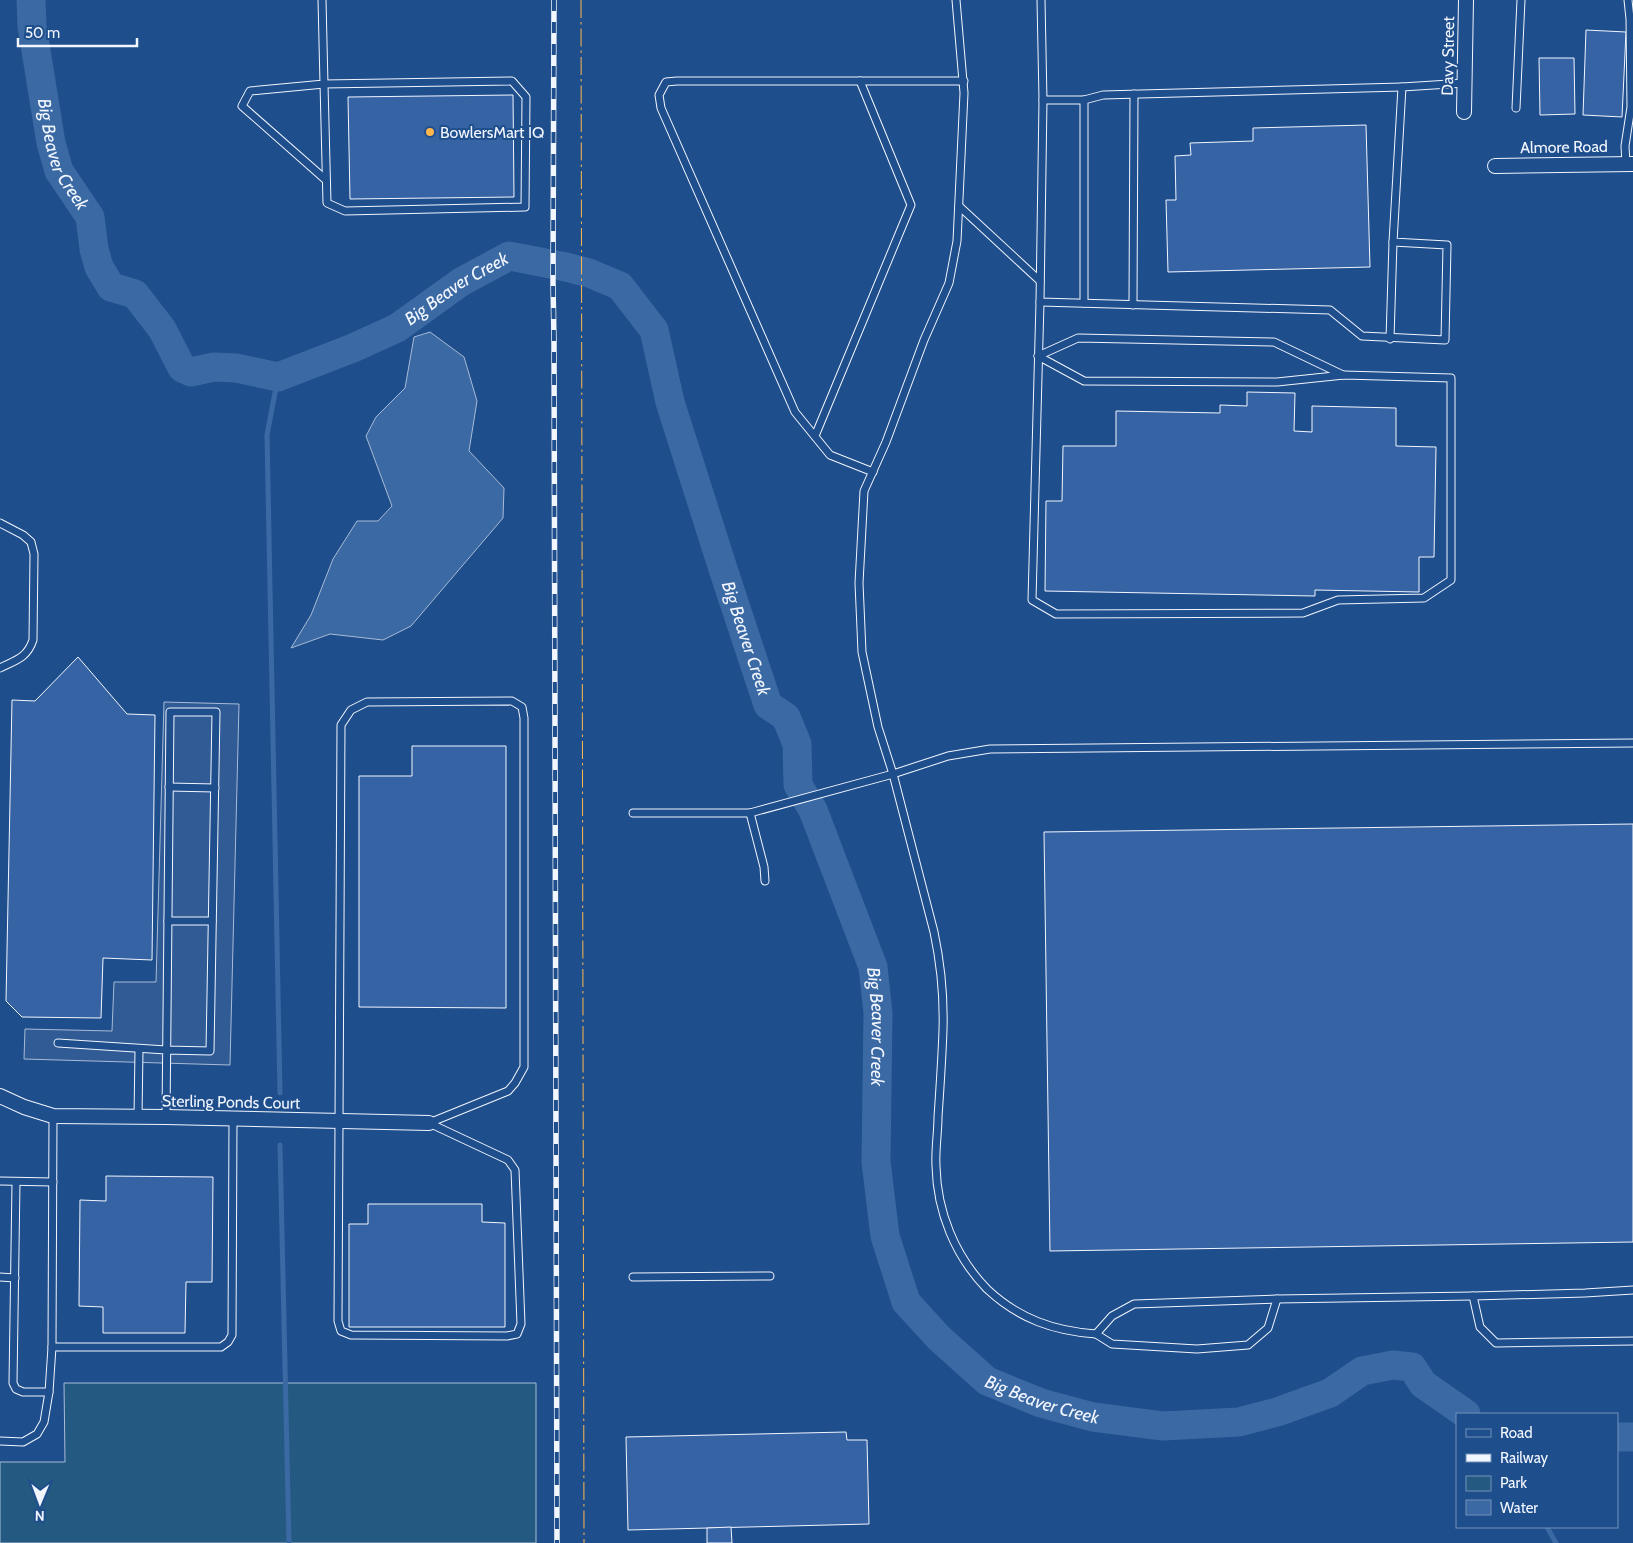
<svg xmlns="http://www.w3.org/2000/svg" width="1633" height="1543" viewBox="0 0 1633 1543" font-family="Cabin,sans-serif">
<rect width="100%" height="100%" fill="#1f4e8c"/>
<!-- green -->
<path fill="#245a82" stroke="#a8bbd7" d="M64,1383h472v160h-536v-81h65z"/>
<!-- parking -->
<path fill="#305b95" stroke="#a8bbd7" d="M164,702l75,2 -9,361 -206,-6 1,-30 87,2 2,-49h42z"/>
<!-- water -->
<path fill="#3b69a3" stroke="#a8bbd7" d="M430,332l34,25 13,44 -8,50 35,37 -1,30 -92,108 -28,14 -53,-6 -39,14 20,-33 22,-56 24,-38h21l14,-15 -26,-70 10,-19 29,-29 9,-51z"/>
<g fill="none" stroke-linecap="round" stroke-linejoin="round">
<!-- stream -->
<g stroke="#3b69a3" stroke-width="5">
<path d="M278,377l-11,58 13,658"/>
<path d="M280,1145l9,398"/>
<path d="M1547,1527l9,16"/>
</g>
<!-- river -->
<g stroke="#3b69a3" stroke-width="29">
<path id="s1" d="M31,0l1,26 19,117 8,28 31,46 4,32 5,18 12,20 24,7 27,35 20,39 9,4 23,-5 22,1 42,9 75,-29 44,-20 64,-46 48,-26 57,11 23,6 31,13 34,44 16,72 54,170 44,133 18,12 11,27 1,41 15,25 60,157 5,46 -2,149 9,74 21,66 33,36 48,43 54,22 52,14 70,9 76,-4 38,-10 53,-19 32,-22 31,-6 19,2 11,17 43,30"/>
<path d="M1617,1437h16"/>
</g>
</g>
<!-- building -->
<g fill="#3563a3" stroke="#f2f6ff">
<path d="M1586,30l40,2 -4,85 -39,-2z"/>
<path d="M1539,58h35l1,56 -35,1z"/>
<path d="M513,95l1,102 -164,2 -2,-102z"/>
<path d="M1366,125l4,142 -202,5 -2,-72h10l-1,-44 16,-1 -1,-12 63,-2v-13z"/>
<path d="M1247,392l48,1 -1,38 18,1v-26l84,2v38l40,1 -2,110h-15v35l-104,-2v6l-270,-5 1,-90h16l1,-55h53v-35l104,2v-8l27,1z"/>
<path d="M78,657l49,57 28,1 -3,245 -49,-2 -2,60 -79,-1 -16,-16 6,-301 23,1z"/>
<path d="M412,746h94v262l-147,-1v-231h53z"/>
<path d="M1633,824v418l-583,9 -6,-419z"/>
<path d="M106,1176l107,1 -1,105h-26l-1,51h-82v-26l-24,-1 1,-106 26,1z"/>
<path d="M368,1204h114v18l23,1v104h-156v-103h19z"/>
<path d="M846,1432l1,8h20l2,84 -241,6 -2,-93z"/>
<path d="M731,1527l1,16h-25v-15z"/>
</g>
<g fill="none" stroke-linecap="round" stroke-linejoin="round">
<!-- lane casing -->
<g stroke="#f2f6ff" stroke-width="9">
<g id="lane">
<path d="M322,0l2,84 -74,7 -8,15 84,74"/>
<path d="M956,0l8,93 -7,148 -8,42 -25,57 -38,102 -22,49 -5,92 3,69 16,75 15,47 41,158c7,33 10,65 9,98 -1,29 -3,58 -5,87 0,16 -3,33 -2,49 1,46 19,90 51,123 32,30 67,42 109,45l16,-18 22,-12 143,-5 196,-3 112,-3 48,-3"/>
<path d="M1041,0l2,100 -3,202 290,8 32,26 83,4 2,-95 -54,-3 9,-155 63,-4"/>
<path d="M512,81l14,16 -1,110 -180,4 -18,-8 -3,-119z"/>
<path d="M1043,100h41l19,-5 299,-8"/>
<path d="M1084,100v203"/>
<path d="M1516,108l5,-108"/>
<path d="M1626,164l-1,-18 6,-39 -1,-88 -2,-19"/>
<path d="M959,206l81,75"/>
<path d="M1133,305l1,-211"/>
<path d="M1390,339l3,-97"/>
<path d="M1038,356l46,25 193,1 67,-7 107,3v202l-27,18 -86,2 -35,13 -247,1 -24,-14 8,-298"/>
<path d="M1038,356l40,-18 196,4 69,33"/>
<path d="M815,436l96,-231 -51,-124"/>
<path d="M873,472l-43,-17 -35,-43 -134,-304 -2,-13 7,-13 11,-1h287"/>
<path d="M0,523l23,12 8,7 3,12 -1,86c-6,18 -17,20 -33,28"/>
<path d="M512,701l10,6 2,11v349l-9,16 -7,8 -79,32 79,37 7,10 6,154 -4,10 -10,2 -156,-1 -10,-4 -3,-10 3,-596 10,-15 16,-8z"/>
<path d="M169,787l46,1"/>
<path d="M633,813h117l143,-39 55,-18 42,-7 643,-6"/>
<path d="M750,813l14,54 1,14"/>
<path d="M168,921h44"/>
<path d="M58,1043l108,7 44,1 6,-339h-46l-4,405"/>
<path d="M138,1117l1,-68"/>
<path d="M0,1181l53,1"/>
<path d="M16,1182l-3,201 3,6 7,3h26"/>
<path d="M0,1277l15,1"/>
<path d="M633,1277l137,-1"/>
<path d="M1473,1296l7,31 16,16 137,-2"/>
<path d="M1096,1334l16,10 85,5 51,-4 20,-17 9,-29"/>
<path d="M52,1347h169l7,-5 4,-7 1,-215"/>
<path d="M0,1441l23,1 14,-8 7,-12 5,-30 3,-45 1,-231"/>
</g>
</g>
<!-- street casing -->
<g stroke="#f2f6ff" stroke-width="16">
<g id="street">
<path d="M1464,112l2,-112"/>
<path d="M1495,166l138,-2"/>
<path d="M0,1096l24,11 29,9 113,1 263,6"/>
</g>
</g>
<!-- lane -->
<use href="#lane" stroke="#1f4e8c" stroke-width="7"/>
<!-- street -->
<use href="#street" stroke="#1f4e8c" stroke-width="14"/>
<!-- rail casing -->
<g stroke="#f2f6ff" stroke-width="5.5">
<path id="rail" d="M554,0l-1,283 1,58 3,1202"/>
</g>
<!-- rail -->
<use href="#rail" stroke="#1f4e8c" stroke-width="4" stroke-dasharray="11" stroke-linecap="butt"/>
<!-- power -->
<path stroke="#ffb74d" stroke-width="1" stroke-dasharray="18 4 2.5 4" stroke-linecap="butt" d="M581,0l3,1543"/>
</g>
<!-- markers -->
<circle fill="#ffb74d" stroke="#1f4e8c" stroke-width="2" cx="430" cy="132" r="5"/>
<g text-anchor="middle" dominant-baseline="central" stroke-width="4" stroke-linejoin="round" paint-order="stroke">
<!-- street labels -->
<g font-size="16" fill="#f2f6ff" stroke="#1f4e8c">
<text transform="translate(1448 56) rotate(-89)">Davy Street</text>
<text transform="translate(1564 147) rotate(-1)">Almore Road</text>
<text transform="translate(231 1102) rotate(1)">Sterling Ponds Court</text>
</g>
<!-- poi labels -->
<g font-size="16" fill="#f2f6ff" stroke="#1f4e8c" text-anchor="start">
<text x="440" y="132">BowlersMart IQ</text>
</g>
<!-- water labels -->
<g font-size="18" font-style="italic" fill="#f2f6ff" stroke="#1f4e8c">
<text stroke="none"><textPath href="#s1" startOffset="159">Big Beaver Creek</textPath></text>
<text stroke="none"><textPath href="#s1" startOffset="715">Big Beaver Creek</textPath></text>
<text stroke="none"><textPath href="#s1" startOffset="1270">Big Beaver Creek</textPath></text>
<text stroke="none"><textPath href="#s1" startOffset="1689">Big Beaver Creek</textPath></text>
<text stroke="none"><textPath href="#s1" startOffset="2140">Big Beaver Creek</textPath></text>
</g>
</g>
<!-- legend -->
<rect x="1456" y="1413" width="162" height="115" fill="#1f4e8c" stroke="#7391ba"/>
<rect x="1466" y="1429" width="25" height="8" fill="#1f4e8c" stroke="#7391ba"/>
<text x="1500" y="1438" font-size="15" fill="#f2f6ff">Road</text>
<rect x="1466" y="1454" width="25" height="8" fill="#f2f6ff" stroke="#7391ba"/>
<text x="1500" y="1463" font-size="15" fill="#f2f6ff">Railway</text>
<rect x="1466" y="1476" width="25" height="15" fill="#245a82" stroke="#7391ba"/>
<text x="1500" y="1488" font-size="15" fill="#f2f6ff">Park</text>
<rect x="1466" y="1500" width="25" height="15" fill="#3b69a3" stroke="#7391ba"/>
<text x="1500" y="1513" font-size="15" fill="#f2f6ff">Water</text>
<!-- north arrow -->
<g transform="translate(40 1503) rotate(181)" stroke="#1f4e8c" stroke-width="4" paint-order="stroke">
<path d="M0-4L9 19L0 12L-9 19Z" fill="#f2f6ff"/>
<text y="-8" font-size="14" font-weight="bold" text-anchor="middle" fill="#f2f6ff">N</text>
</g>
<!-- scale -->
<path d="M18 38v8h119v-8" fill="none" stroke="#f2f6ff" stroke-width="2.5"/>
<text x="25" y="38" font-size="15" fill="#f2f6ff" stroke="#1f4e8c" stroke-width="4" paint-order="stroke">50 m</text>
</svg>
